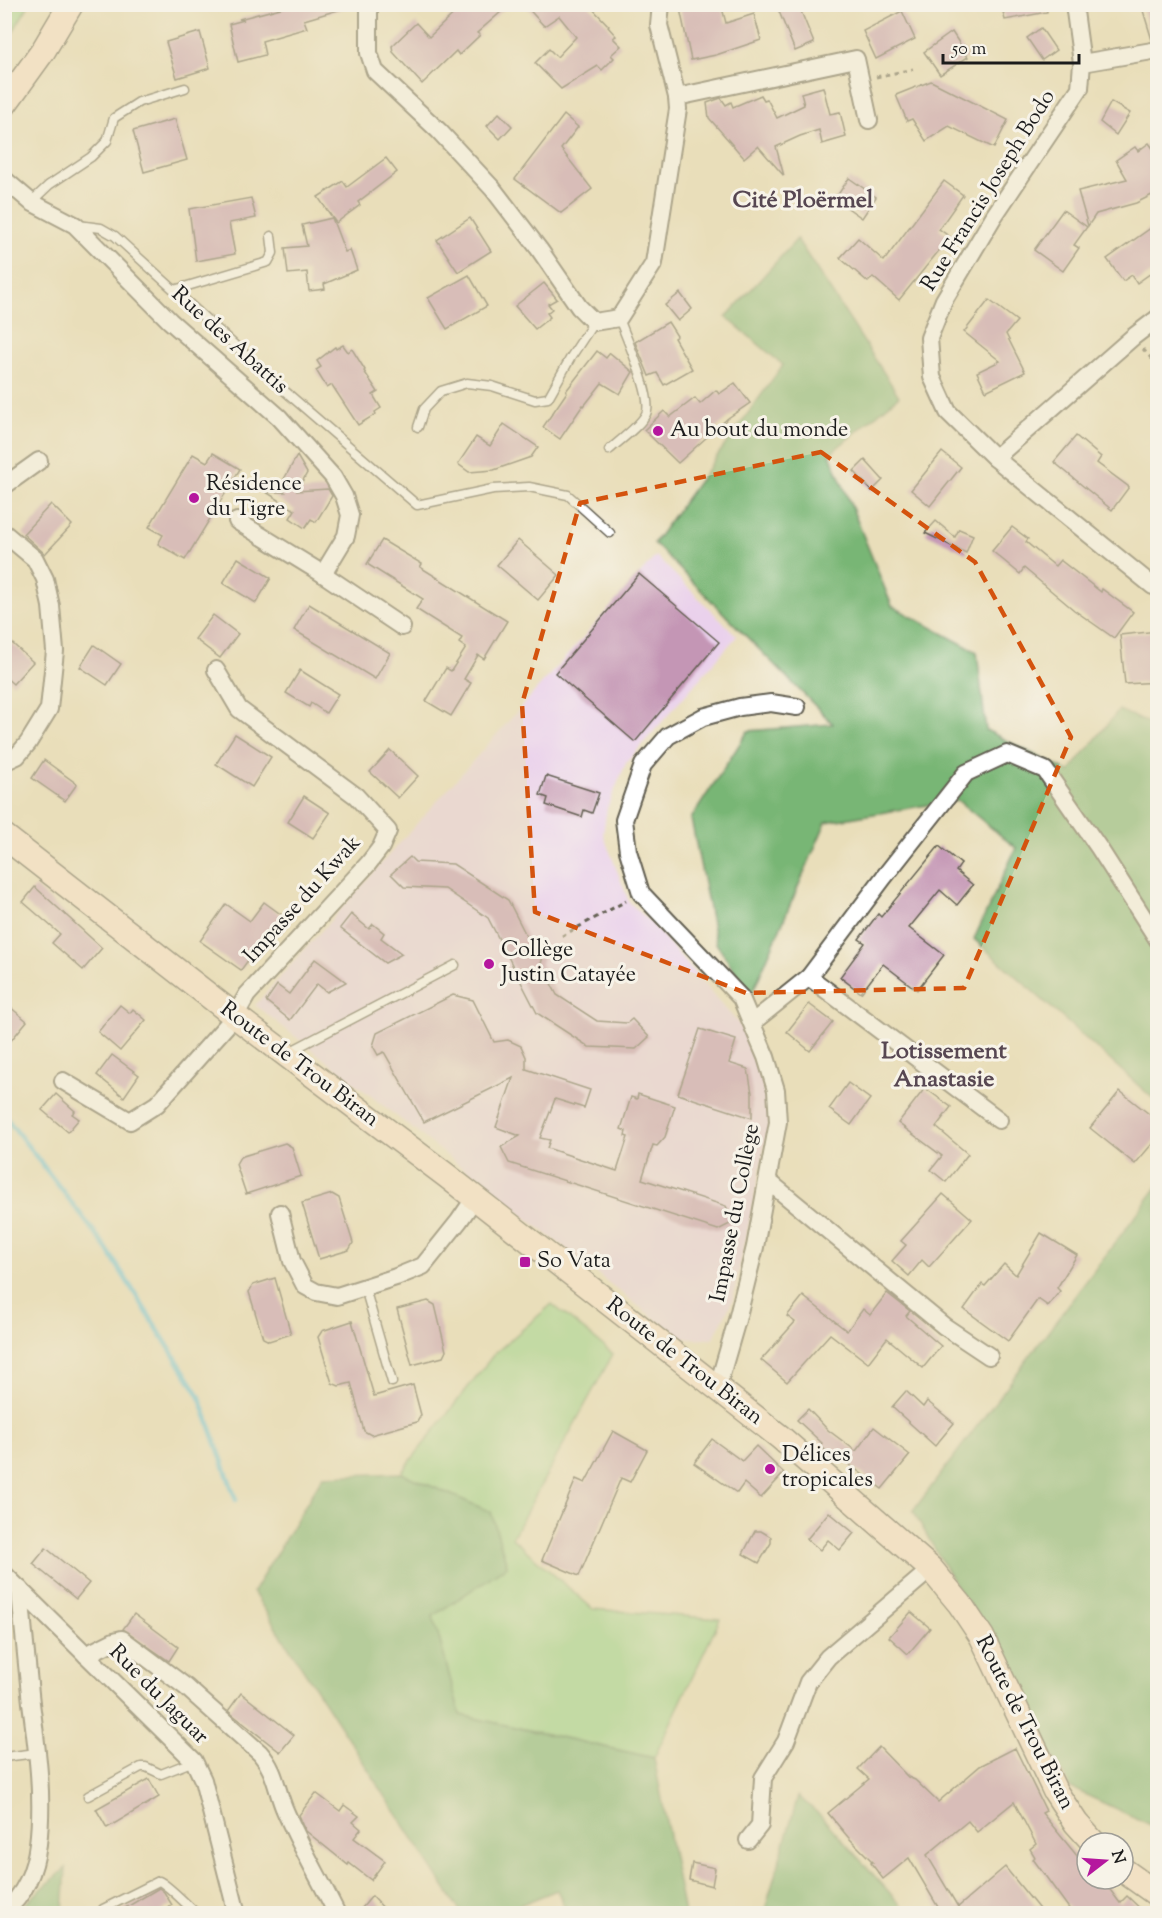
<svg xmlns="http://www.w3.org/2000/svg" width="1162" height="1918" viewBox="0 0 1162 1918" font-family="'Sorts Mill Goudy',serif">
<rect width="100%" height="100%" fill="#f7f3e8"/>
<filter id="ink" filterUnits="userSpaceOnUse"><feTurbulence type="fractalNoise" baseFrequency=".0167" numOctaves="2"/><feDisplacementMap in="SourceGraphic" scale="12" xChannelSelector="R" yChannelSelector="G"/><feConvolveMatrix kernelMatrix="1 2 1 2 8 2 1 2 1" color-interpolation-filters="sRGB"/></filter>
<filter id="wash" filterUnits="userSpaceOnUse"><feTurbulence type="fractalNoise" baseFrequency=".008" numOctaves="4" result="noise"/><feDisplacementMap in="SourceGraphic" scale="24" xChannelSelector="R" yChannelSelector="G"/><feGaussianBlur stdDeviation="1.35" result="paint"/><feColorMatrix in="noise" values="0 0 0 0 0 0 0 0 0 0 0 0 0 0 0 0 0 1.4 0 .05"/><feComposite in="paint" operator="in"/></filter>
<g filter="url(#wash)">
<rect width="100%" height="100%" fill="#e9deba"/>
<!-- built -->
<path fill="#ead1ec" d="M656,556l81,80 -111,127 -19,45 -4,26 26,68 22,21 100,115 20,79 -38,183 -20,39 -34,-1 -424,-333z"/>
<!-- green -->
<g fill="#96d489" stroke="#597852" stroke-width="1.5">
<path d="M5,4l24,1 -24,40 -1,-40z"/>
<path d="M552,1304l61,50 -101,184 81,71 127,10 -66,139 -194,-43 -27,-99 74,-50 -16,-54 -90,-39 93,-119z"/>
</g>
<!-- forest -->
<g fill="#78b675" stroke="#4a6948" stroke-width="1.5">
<path d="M797,239l102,157 -69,58 62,152 85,46 9,78 83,42 50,-62 38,17v375l-183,-163 42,-91 -59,-48 -131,22 -75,174 -35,-53 -25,-124 57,-88 85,-7 -179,-181 129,-178 -57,-48z"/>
<path d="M1157,1187v641l-86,-40 -158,-277z"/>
<path d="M401,1473l90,39 16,54 -74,50 27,99 194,43 30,155h-117l-10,-23 -57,23h-39l-208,-321 70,-116z"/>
<path d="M798,1796l22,19 88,98h-144z"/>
<path d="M66,1868l-3,45h-49z"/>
</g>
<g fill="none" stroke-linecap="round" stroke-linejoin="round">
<!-- stream -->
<path stroke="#61c2df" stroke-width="5" d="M4,1115l101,131 94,149 37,105"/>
</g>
<g id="blocks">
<!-- building -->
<g fill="#c496b5">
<path d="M296,4h48l1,4 -41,12 3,8 -45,13 3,14 -27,7 -9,-38 15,-4 -5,-1z"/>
<path d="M464,4h46l-33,29 3,2 -21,20 -3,-4 -34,33 -29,-32 -1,-6 24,-23 13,14z"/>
<path d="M524,4h64l21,22 -1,1 8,9 -3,2 8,8 -10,9 3,3 -12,12 -4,-4 -37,23 -26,-26 14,-14 8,8 19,-20 -17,-21 -15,10z"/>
<path d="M679,4h42l5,19 28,-9 7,26 -45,15 -25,5z"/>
<path d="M776,4h22l16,39 -19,8z"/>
<path d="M1001,4h45l1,8 -42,8z"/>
<path d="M1141,4h17v36h-6z"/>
<path d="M902,11l13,28 -39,20 -13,-28z"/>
<path d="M1041,28l15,22 -14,10 -15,-22z"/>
<path d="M200,32l10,36 -33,10 -11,-36z"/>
<path d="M952,32l16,25 -28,18 -16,-23z"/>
<path d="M931,81l77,39 -14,28 -45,-22 -23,15 -14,-22 -5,2 -11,-26z"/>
<path d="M823,87l7,27 10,-2 6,25 -24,7 -3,-14 -19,6 -24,11 8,29 -26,-30 -14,12 -35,-40 -2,-15 14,-5 5,7 5,-3 2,5 28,-12 3,5 3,-1 10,19 27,-13 -3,-12z"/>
<path d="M1111,102l19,11 -14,22 -16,-13z"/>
<path d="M499,113l13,13 -12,13 -13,-13z"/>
<path d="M564,115l14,12 -17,22 31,40 -31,24 -46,-34z"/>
<path d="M175,119l12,41 -43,12 -11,-41z"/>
<path d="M1149,143l9,12v37l-22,11 -40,11 -8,12 -10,-35 49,-12 -11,-19 19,-13 3,4z"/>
<path d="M386,158l11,14 -39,30 2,3 -24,18 -18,-26 25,-16 4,6z"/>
<path d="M849,178l27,19 -14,21 -27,-19z"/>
<path d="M944,181l19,14 -24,34 11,8 -51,63 -26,-23 -5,5 -28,-24 18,-20 26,23z"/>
<path d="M251,198l5,20 -27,5 6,31 -39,7 -7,-52z"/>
<path d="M1063,210l24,17 -13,18 5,3 -16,23 -29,-21z"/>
<path d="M332,218l13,34 5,-2 7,20 -33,14 1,5 -16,2 -2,-19 -19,2 -3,-26 22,-2 -5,-21z"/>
<path d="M470,218l21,33 -33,21 -21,-32z"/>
<path d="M1158,223v45l-21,15 -5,-8 -9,6 -16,-22z"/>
<path d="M469,275l18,31 -40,23 -19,-31z"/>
<path d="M544,283l13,16 -9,5 4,5 -5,4 3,4 -15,12 -20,-23z"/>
<path d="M680,293l12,16 -14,12 -13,-16z"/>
<path d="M989,300l28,21 -11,13 19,38 -39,19 -9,-19 23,-11 -36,-29z"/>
<path d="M668,322l9,14 -3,2 18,31 -28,16 -7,-12 -8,3 -14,-34z"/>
<path d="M343,345l5,7 4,-3 13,21 -1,1 14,21 -5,3 8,13 -6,4 1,2 -18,11 -26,-40 -5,3 -11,-18 5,-3 -4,-6 18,-14 1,2z"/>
<path d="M597,351l9,7 4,-5 23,19 -13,22 -18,-11 -18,23 -1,-1 -23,34 -17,-12 24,-35 -1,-1z"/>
<path d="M735,383l15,20 -22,15 -50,45 -34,-33 20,-19 6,6 25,-19 5,6 16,-14 3,4z"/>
<path d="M504,424l34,23 -7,10 -37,13 -25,2 -11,-8 18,-27 14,9z"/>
<path d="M1076,436l25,21 -4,6 32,24 -17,23 -58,-48z"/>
<path d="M942,452l19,15 -31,39 -19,-16z"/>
<path d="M213,453l27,16 -55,91 -27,-16 5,-9 -14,-8 44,-73 14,8z"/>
<path d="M297,456l10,17 -10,18 31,-2 4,7 -16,26 -5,-3 -6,9 -15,-10 5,-8 -29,-18h19l-6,-4z"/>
<path d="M865,460l18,20 -11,11 -18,-20z"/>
<path d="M51,504l21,21 -27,29 -22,-20z"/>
<path d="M936,521l19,16 4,-8 14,6 -7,18 -41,-20z"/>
<path d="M1012,527l16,12 -2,3 29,24 5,-6 41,32 1,-3 31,23 -19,26 -40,-28 -50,-42 -4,6 -28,-23z"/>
<path d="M382,540l40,24 -2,3 87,54 -23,38 -6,-4 -14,24 7,4 -20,33 -25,-15 20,-33 5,3 15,-23 -7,-5 3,-5 -46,-29 7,-10 -56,-35z"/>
<path d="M518,540l41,35 -21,25 -41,-35z"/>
<path d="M238,558l33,20 -15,25 -33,-20z"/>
<path d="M639,574l80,68 -84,100 -80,-69z"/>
<path d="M309,604l81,49 -15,26 -81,-49z"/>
<path d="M213,615l25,19 -18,24 -25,-19z"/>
<path d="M1158,631v25h-3l3,26 -33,2 -5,-49z"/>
<path d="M4,636l29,26 -20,22 -9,-8z"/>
<path d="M94,645l27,19 -14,21 -27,-18z"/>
<path d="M300,670l38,24 -12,19 -15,-10 -2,4 -23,-14z"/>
<path d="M235,734l36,23 -19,30 -36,-23z"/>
<path d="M390,750l28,26 -20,22 -28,-26z"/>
<path d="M44,760l33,24 -12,17 -33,-23z"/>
<path d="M546,776l53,17 -7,20 -8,-3 -2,7 -36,-12 2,-7 -8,-3z"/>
<path d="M304,796l26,17 -17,25 -25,-16z"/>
<path d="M939,846l22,18 -5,7 17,14 -16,20 -17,-15 -31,38 35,27 -27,35 -34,-26 -22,29 -21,-16 25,-34 -6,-4 19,-25 3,3z"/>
<path d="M410,857l5,5 38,2 55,36 20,39 18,6 -5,19 16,31 40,26 30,2 5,-4 17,18 -13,12 -47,-2 -52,-34 -49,-95 -43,-29 -41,-2 -13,-13z"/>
<path d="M35,887l67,61 -19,22 -31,-27 8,-9 -37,-32z"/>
<path d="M264,902l26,19 -8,11 -9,-6 -32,44 -41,-29 26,-37 24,17z"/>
<path d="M351,914l18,15 4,-5 11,9 -3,5 21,16 -17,9 -45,-35z"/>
<path d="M315,959l31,23 -19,10 -10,-8 -27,36 -24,-19 11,-16 12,9z"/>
<path d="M453,995l20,5 21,42 14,-2 13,6 5,11v12l64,21 -6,18 -29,-9 -15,39 10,2 -3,8 70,23 11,-34 -3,-1 1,-5 -5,-2 10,-32 6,2 1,-5 37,12 -10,31 -8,9 -4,-1 -11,34 84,27 8,16 -16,8 -209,-67 -8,-16 19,-11 -24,-9 17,-49 -89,44 -40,-70 -6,3 -5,-9 4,-13z"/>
<path d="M4,1002l23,19 -23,28z"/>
<path d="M809,1004l24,18 -23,29 -23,-19z"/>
<path d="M120,1005l10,8 3,-4 13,11 -26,31 -22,-19z"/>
<path d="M700,1029l36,11 -7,23 19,6 4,24v25l-74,-24z"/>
<path d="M112,1055l27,20 -15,22 -27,-22z"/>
<path d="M848,1083l22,16 -19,26 -22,-16z"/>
<path d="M925,1088l26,19 -15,20 32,27 -22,28 -15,-12 11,-14 -44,-33z"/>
<path d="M1120,1091l38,30v16l-23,27 -45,-36z"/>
<path d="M56,1094l19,17 -3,3 7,5 -11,13 -26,-22z"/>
<path d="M285,1143l7,4 9,29 -55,18 -10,-30 4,-7z"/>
<path d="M332,1194l7,4 14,45 -4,7 -30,9 -17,-56z"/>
<path d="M943,1194l29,25 -43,48 -7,-7 -13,16 -17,-15 14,-16 -5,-4z"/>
<path d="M1041,1233l36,22 -20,33 3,3 -12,15 -10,-7 -30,42 -44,-32 18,-25 3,2 19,-22 12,11z"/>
<path d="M275,1278l16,56 -22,7 -6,-3 -14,-46 4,-7z"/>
<path d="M887,1293l23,18 -4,5 35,30 -18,22 -36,-30 -19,25 -38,-29 -43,48 -26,-22 34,-38 -8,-6 16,-20 44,35 16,-22 7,6z"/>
<path d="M428,1301l7,4 11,46 -3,6 -31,8 -15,-56z"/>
<path d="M352,1321l22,75 39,-11 8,30 -4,7 -46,13 -7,-4 -13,-48 -12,3 -7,-3 -14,-46 4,-6z"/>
<path d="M906,1391l17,16 4,-6 27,22 -19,23 -43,-39z"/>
<path d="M808,1409l20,21 28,21 18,-24 36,28 -28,34 -40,-30 -3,-2 -2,2 -17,-13 2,-3 -25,-23z"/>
<path d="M613,1431l34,19 -17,32 -9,-4 -42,98 -37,-16 34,-81 9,4z"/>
<path d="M712,1439l30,22 14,-15 28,27 -23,25 -17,-15 -7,10 -43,-30z"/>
<path d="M829,1512l25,21 -14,17 -12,-10 -8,10 -13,-11z"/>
<path d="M755,1531h6l10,6v6l-12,20 -16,-9z"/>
<path d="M46,1548l43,35 -13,16 -43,-35z"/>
<path d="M911,1612l19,16 -22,26 -19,-17z"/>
<path d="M134,1614l44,33 -9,14 -46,-32z"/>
<path d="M241,1693l53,42 -14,17 -52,-41z"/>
<path d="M879,1747l29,30 7,3 23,22 42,-36 35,-18 31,63 -4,2 45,55v11h15l18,24 7,-7 19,18h-73l-40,-55 2,-2 -5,-8 6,-5 -22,-42 -37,30 -9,-11 -41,34 31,52 47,-40 38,47h-101l-33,-56 -26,21 -12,-16 2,-1 -25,-25 -20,-24 41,-34 -11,-10z"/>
<path d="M149,1779l10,18 -52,31 -11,-19z"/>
<path d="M316,1793l24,18 4,-6 15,11 -6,6 8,7 -7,9 31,23 -14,19 -22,-17 -1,2 -42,-34 -7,-16z"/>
<path d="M692,1863l23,5 -3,18 -23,-6z"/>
<path d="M159,1888l5,4 8,13 -14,9h-43z"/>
<path d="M372,1896l17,18h-32z"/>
</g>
</g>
</g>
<g filter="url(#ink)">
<use href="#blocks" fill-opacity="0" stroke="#646053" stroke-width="1.5"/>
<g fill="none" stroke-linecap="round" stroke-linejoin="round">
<!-- lane casing -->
<g stroke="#646053" stroke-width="11">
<g id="lane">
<path d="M31,202l18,-17 42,-28 16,-16 7,-23 25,-16 46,-14"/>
<path d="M78,225l23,3 14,8 171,156 131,113 76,-16 36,-2 39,8 42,38"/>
<path d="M174,290l94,-28 5,-9 -2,-17"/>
<path d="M418,427l6,-18 17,-18 26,-8 25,3 43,14 13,-2 23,-41 23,-35"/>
<path d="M609,450c9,-8 36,-28 38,-39 4,-19 -21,-73 -28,-93"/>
<path d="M1150,927l8,-13"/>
<path d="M287,1053l168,-88"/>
<path d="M365,1288l27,94"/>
<path d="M4,1757l33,-4"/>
<path d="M88,1796l53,-29h5l15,7 33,-13"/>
<path d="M103,1909l56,-28c8,3 29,25 38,33"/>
</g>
</g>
<!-- street casing -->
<g stroke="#646053" stroke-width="20">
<g id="street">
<path d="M369,4v49l6,18 64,60 54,58 46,60 40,58 15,15 25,-4 35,-55 24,-154 -1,-12 -18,-72 2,-21"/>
<path d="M1074,4l8,59 -2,25 -86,128 -50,84 -15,38 3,39 16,35 47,46 158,128 5,1"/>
<path d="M1082,63l76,-13"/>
<path d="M677,97l179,-38 13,61"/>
<path d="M4,179l27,23 44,23 95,96 109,96 54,60 11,19 6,19 -4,21 -23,38"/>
<path d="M995,458l138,-121 25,-19"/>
<path d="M4,486l35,-25"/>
<path d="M237,521l86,53 79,53"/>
<path d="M4,533l31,26 10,20 6,27 4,45 -6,58 -21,34 -11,13 -13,6"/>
<path d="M809,977l190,143"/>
<path d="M753,1022l56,-45 75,-100 82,-104 41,-19 38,16 54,78 59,92"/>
<path d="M63,1081l67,40 27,-17 78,-88 12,-21 121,-131 13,-17 7,-16 -32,-35 -117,-87 -23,-39"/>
<path d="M768,1181l176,145 45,30"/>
<path d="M280,1213l12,48 13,25 11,6 21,4 59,-19 27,-11 36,-45 15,-22"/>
<path d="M717,1389l20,-69 18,-73 23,-125 -2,-32 -10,-33 -25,-59 -100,-105 -13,-42 -4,-31 19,-55 25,-29 35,-19 37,-10 31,-4 26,4"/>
<path d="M4,1574l190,187 9,19 34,134"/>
<path d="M86,1655l28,-14 8,-2 64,48 74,66c15,17 16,35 24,55 15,36 36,71 53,106"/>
<path d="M748,1840l12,-15 3,-47 23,-37 22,-59 20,-25 103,-88"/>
<path d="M4,1911c21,-15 31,-42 34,-67 6,-47 -1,-95 -7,-141 -4,-38 -8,-76 -11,-114"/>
</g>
</g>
<!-- secondary casing -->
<g stroke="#646053" stroke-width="27">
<g id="secondary">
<path d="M4,105l39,-54 28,-47"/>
<path d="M4,836l231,180 212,160 333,261 151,132 29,35 22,33 73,154 21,32 18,20"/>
<path d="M1123,1870l35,25"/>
</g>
</g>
<!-- path -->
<g stroke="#646053" stroke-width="3" stroke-dasharray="4.5 4.5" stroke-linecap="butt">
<path d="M876,77l37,-8"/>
<path d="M1143,349l15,17"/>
<path d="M562,936l64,-35"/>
</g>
<!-- lane -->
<use href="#lane" stroke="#fff" stroke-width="8"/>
<!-- street -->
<use href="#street" stroke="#fff" stroke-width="16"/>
<!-- secondary -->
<use href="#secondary" stroke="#fce5d0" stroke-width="24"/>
</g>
</g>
<!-- marked area -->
<path d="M0 0H1162V1918H0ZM821,452l154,110 96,175 -107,251 -218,5 -211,-81 -13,-208 58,-201z" fill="#e9deba" fill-opacity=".55" fill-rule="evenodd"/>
<path fill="none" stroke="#d4530e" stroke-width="4.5" stroke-dasharray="12 8" stroke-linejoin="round" d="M821,452l154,110 96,175 -107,251 -218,5 -211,-81 -13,-208 58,-201z"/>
<!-- markers -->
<g fill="#b5179e" stroke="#f7f3e8" stroke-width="2">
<circle cx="658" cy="431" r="6"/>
<circle cx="194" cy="498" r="6"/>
<circle cx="489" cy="964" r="6"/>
<rect x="519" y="1256" width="12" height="12" rx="3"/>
<circle cx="770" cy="1469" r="6"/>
</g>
<g text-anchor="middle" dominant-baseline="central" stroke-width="6" stroke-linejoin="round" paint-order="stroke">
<!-- street labels -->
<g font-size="22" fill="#1c1c1c" stroke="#f7f3e8">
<text transform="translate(989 191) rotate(-58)">Rue Francis Joseph Bodo</text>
<text transform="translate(229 341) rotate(42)">Rue des Abattis</text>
<text transform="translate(303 900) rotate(-48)">Impasse du Kwak</text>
<text transform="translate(299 1065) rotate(37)">Route de Trou Biran</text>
<text transform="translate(736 1213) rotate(-79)">Impasse du Collège</text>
<text transform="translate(684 1362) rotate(38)">Route de Trou Biran</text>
<text transform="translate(158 1695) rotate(45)">Rue du Jaguar</text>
<text transform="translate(1024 1723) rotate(63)">Route de Trou Biran</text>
</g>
<!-- poi labels -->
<g font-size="22" fill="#1c1c1c" stroke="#f7f3e8" text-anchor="start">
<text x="670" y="431">Au bout du monde</text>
<text x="206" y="485">Résidence<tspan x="206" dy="25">du Tigre</tspan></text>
<text x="501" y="951">Collège<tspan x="501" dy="25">Justin Catayée</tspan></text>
<text x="537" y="1262">So Vata</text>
<text x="782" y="1456">Délices<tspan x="782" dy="25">tropicales</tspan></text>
</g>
<!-- neighbourhood labels -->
<g font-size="24" font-weight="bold" fill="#574752" stroke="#f7f3e8">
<text x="803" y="201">Cité Ploërmel</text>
<text x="944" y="1052">Lotissement<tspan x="944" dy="28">Anastasie</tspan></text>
</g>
</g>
<!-- margin -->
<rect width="1162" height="1918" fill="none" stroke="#f7f3e8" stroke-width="24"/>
<!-- north arrow -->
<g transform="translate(1105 1861) rotate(73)"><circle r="28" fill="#f7f3e8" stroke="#9f9d96" stroke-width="1.5"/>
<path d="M0-4.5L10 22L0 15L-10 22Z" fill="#b5179e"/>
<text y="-9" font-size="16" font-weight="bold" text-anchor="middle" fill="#1c1c1c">N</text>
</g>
<!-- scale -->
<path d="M943 54v9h136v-9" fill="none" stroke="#1c1c1c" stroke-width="3"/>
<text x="952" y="54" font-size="18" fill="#1c1c1c" stroke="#f7f3e8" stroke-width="4.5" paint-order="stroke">50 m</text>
</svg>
